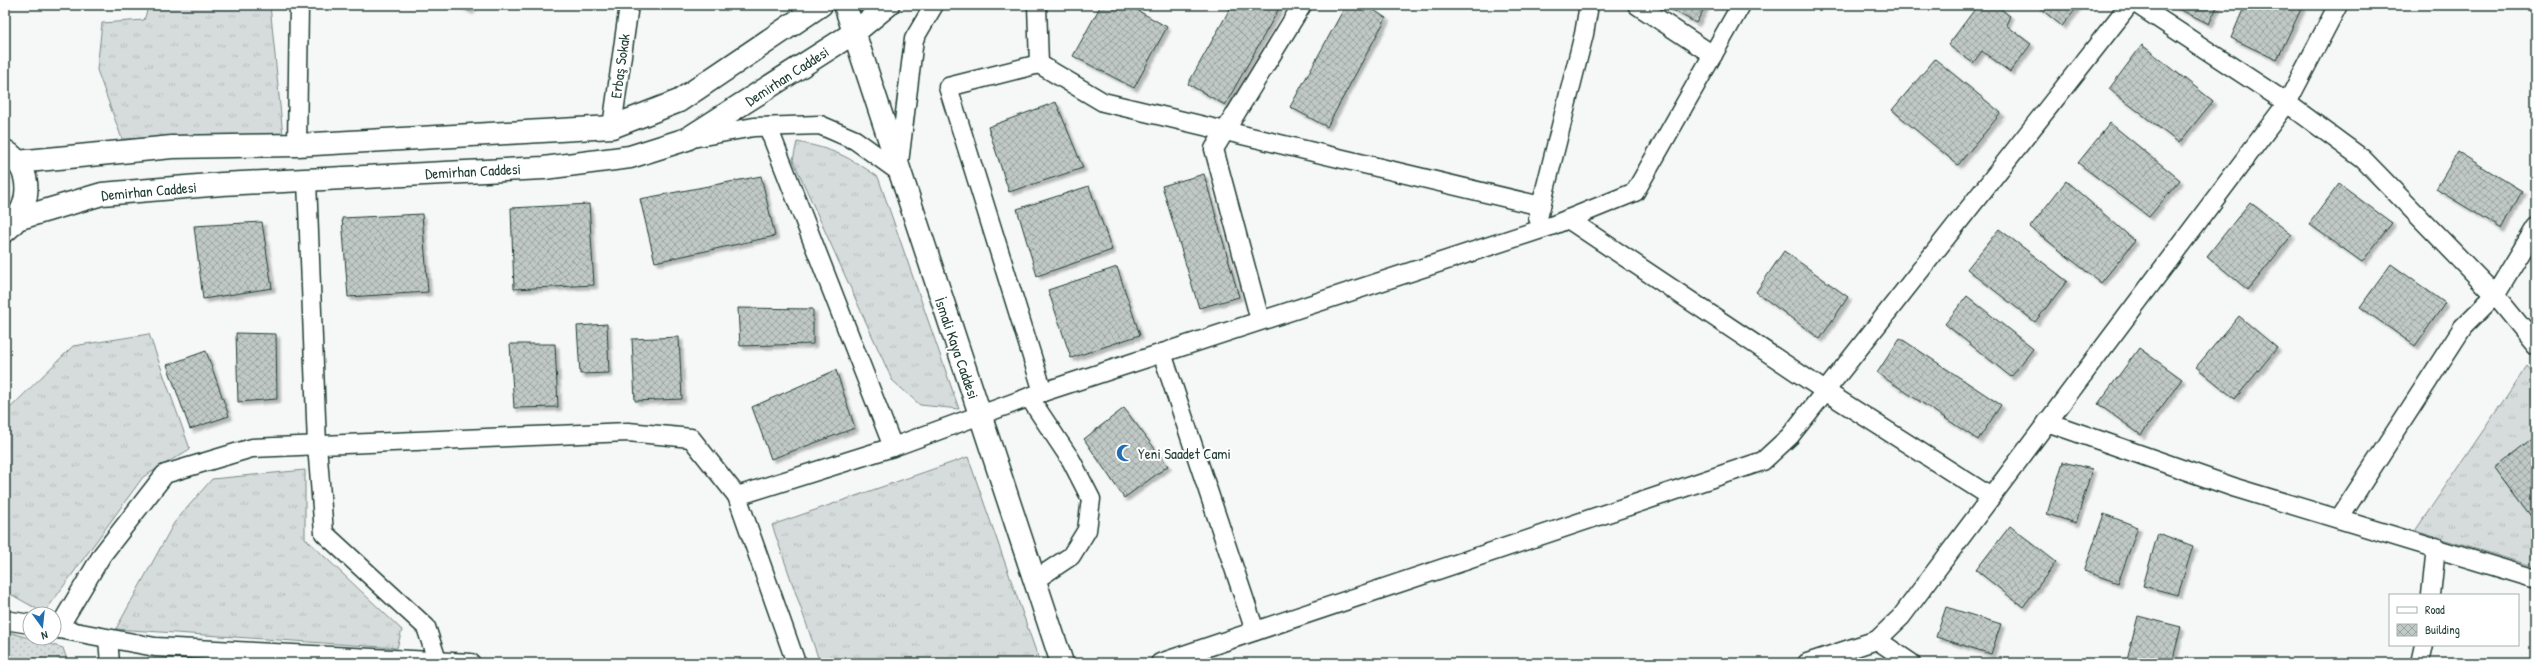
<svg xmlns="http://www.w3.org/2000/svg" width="2541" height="668" viewBox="0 0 2541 668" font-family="'Patrick Hand',sans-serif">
<defs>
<pattern id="grass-tufts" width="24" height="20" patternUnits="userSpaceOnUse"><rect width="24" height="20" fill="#d6dcdb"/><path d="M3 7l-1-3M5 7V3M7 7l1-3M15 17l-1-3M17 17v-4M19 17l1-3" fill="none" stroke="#b7bebd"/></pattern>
<pattern id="park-dots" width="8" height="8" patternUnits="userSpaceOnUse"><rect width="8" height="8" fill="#d6dcdb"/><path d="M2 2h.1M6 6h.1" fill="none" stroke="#b7bebd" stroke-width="1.8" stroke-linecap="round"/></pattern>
<pattern id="building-cross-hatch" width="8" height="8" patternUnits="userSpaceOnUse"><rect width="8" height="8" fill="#c0c9c6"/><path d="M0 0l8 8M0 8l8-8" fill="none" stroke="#9ba4a2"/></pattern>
<filter id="shadow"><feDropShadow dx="3.5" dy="3.5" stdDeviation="1" flood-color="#0004"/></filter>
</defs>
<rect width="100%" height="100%" fill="#f6f7f7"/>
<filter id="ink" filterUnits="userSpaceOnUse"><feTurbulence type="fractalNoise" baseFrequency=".025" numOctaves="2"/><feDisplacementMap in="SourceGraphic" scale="8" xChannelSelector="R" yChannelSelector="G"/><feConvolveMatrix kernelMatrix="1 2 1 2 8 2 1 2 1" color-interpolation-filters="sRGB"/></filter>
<g filter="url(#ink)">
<!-- grass -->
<g fill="url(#grass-tufts)" stroke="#7a8c88">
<path d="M149,5h121l13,131 -161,3 -25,-69 5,-47 42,-3z"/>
<path d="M797,142c36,7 51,14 81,35l81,232 -39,-4 -28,-25 -99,-220z"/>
<path d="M149,334l41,115 -47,28 -99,136 -39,-22v-178l68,-67z"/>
<path d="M2527,366l9,10v191l-121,-36z"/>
<path d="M968,457l72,206h-220l-48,-138z"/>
<path d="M305,470v68l97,92 -5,18 -281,-19 58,-106 38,-44z"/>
</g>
<!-- park -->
<path fill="url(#park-dots)" stroke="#7a8c88" d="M5,631l58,17 5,15h-63z"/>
<!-- building -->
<g fill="url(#building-cross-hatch)" stroke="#1f3d34" filter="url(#shadow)">
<path d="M458,5h15l-3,6z"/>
<path d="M1101,5h27l39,22 -33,61 -61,-32z"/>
<path d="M1232,5h49l-56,100 -37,-21z"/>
<path d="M1346,5h20l20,13 -59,109 -37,-20z"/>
<path d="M1664,5h42l-10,18z"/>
<path d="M1978,5h18l14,11 -4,9 25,19 -21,28 -28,-21 -9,12 -25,-18z"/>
<path d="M2036,5h43l-17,21z"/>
<path d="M2171,5h47l-9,19z"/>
<path d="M2245,5h52l5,2 -25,53 -46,-22z"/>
<path d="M2142,45l71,56 -34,42 -70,-54z"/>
<path d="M1935,59l66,54 -43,52 -66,-55z"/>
<path d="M1056,102l27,66 -74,24 -21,-65z"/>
<path d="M2110,123l70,57 -31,37 -71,-54z"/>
<path d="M2458,152l64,39 -20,38 -66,-40z"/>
<path d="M1204,174l35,123 -40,11 -37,-122z"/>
<path d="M761,176l14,60 -120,26 -15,-63z"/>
<path d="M2066,181l69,60 -34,42 -71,-56z"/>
<path d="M2339,184l53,39 -30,39 -53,-38z"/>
<path d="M1089,186l23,64 -75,26 -20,-67z"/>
<path d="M2250,202l42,33 -44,55 -41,-34z"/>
<path d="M589,204l5,81 -80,4 -3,-81z"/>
<path d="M422,214l6,78 -80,5 -6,-79z"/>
<path d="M262,222l10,66 -69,11 -9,-73z"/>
<path d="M1999,229l68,52 -32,41 -68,-53z"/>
<path d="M1784,251l64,46 -28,42 -64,-47z"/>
<path d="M2391,264l54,39 -30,43 -55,-39z"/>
<path d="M1117,267l23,68 -69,23 -23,-68z"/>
<path d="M1967,296l66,53 -22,28 -66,-53z"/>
<path d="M738,308l75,1v35l-73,2z"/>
<path d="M2239,316l38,32 -42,51 -39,-32z"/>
<path d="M607,324l2,49 -29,1 -3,-48z"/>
<path d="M236,333l40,1 1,65 -39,3z"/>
<path d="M679,337l3,62 -47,2 -3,-62z"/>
<path d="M1900,338l101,67 -23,35 -101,-67z"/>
<path d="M510,344h45l3,63 -44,1z"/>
<path d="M2139,348l43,31 -41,56 -43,-31z"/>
<path d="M206,351l23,65 -39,13 -23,-64z"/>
<path d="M836,370l19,58 -84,31 -19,-52z"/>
<path d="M1124,408l44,58 -44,32 -40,-59z"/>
<path d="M2534,437l2,3v83l-41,-55z"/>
<path d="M2063,462l29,7 -16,54 -29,-9z"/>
<path d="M2104,514l34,13 -20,56 -34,-12z"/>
<path d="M2010,526l46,36 -33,45 -47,-37z"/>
<path d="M2158,533l35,13 -15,49 -35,-9z"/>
<path d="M1946,607l55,17 -10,30 -55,-17z"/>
<path d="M2138,616l43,11 -9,36h-46z"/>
</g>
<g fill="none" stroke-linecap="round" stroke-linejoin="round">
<!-- street casing -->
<g stroke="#1f3d34" stroke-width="21">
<g id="street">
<path d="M1037,5l2,59"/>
<path d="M1637,5l76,50"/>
<path d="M2138,5l149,98 76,56 132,136 41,50"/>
<path d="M612,127l17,-122"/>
<path d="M768,127l125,320"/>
<path d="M692,138l62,-11 66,-2 35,15 43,31 16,-132 20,-34"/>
<path d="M297,145l2,-140"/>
<path d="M307,180l10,265 7,88 102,94 12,36"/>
<path d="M1538,218l46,-184 5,-29"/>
<path d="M1568,219l257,172 166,106"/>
<path d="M1260,320l-46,-171 88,-144"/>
<path d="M1162,353l93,278"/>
<path d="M1043,392l-95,-305 91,-23 64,38 438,104"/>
<path d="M1029,397l42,63 20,39 -4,31 -16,26 -36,24"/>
<path d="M2047,422l189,66 300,91"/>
<path d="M2339,519l124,-192 32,-32 41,-68"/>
<path d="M2431,595l5,-48"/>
<path d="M5,620l25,4"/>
<path d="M54,628l101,19 316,16"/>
<path d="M58,629l44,-74 63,-81 87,-26 376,-16 63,6 46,58"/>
<path d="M108,639l2,24"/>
<path d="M1877,640l34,23"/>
<path d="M796,663l-59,-167 156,-49 150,-55 508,-166 84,-34 106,-187"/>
<path d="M1160,663l603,-202 27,-25 339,-431"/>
<path d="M1807,663l70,-23 24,-23 386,-514 51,-98"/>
<path d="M2420,663l4,-18"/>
</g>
</g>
<!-- secondary casing -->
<g stroke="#1f3d34" stroke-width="25">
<g id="secondary">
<path d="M845,5l217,658"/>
<path d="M5,151c31,19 26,60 0,80"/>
<path d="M17,162l155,-15 125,-2 315,-18 67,-26 142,-96"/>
<path d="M17,219l85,-25 120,-10 322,-16 86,-11 57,-18 168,-107 33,-27"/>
</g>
</g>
<!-- street -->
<use href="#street" stroke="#fff" stroke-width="18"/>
<!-- secondary -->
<use href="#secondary" stroke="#fff" stroke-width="22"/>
</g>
</g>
<!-- icons -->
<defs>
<g id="mosque-bare" transform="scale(1.38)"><path d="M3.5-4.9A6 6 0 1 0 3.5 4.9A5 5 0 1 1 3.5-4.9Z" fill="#1f6fb2" stroke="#fff" stroke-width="2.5" paint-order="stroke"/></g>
</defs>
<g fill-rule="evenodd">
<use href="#mosque-bare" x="1125" y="453"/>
</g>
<g text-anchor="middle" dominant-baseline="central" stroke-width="4" stroke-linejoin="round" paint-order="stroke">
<!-- street labels -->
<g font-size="15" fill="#1f3d34" stroke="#fff">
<text transform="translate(620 66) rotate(-82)">Erbaş Sokak</text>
<text transform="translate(787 76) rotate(-33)">Demirhan Caddesi</text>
<text transform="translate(473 171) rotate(-3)">Demirhan Caddesi</text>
<text transform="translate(149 191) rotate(-5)">Demirhan Caddesi</text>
<text transform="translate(957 348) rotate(71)">İsmali Kaya Caddesi</text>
</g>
<!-- poi labels -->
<g font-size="15" fill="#1f3d34" stroke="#fff" text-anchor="start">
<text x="1138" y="453">Yeni Saadet Cami</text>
</g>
</g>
<!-- margin -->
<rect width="2541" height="668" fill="none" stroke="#fff" stroke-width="20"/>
<rect x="10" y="10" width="2521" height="648" fill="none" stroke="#1f3d34" stroke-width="1.5" filter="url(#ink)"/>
<!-- legend -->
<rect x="2389" y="594" width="130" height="52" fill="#ffffff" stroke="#a5b1ae"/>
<rect x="2397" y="607" width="20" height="6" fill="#ffffff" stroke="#a5b1ae"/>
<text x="2425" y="614" font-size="12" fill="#1f3d34">Road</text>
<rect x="2397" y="624" width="20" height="12" fill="url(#building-cross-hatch)" stroke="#a5b1ae"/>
<text x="2425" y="634" font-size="12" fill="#1f3d34">Building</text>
<!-- north arrow -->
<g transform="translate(42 626) rotate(165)"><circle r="19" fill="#ffffff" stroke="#a5b1ae"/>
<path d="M0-3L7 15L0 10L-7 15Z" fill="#1f6fb2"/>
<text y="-6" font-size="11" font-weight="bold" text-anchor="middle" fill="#1f3d34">N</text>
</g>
</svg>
